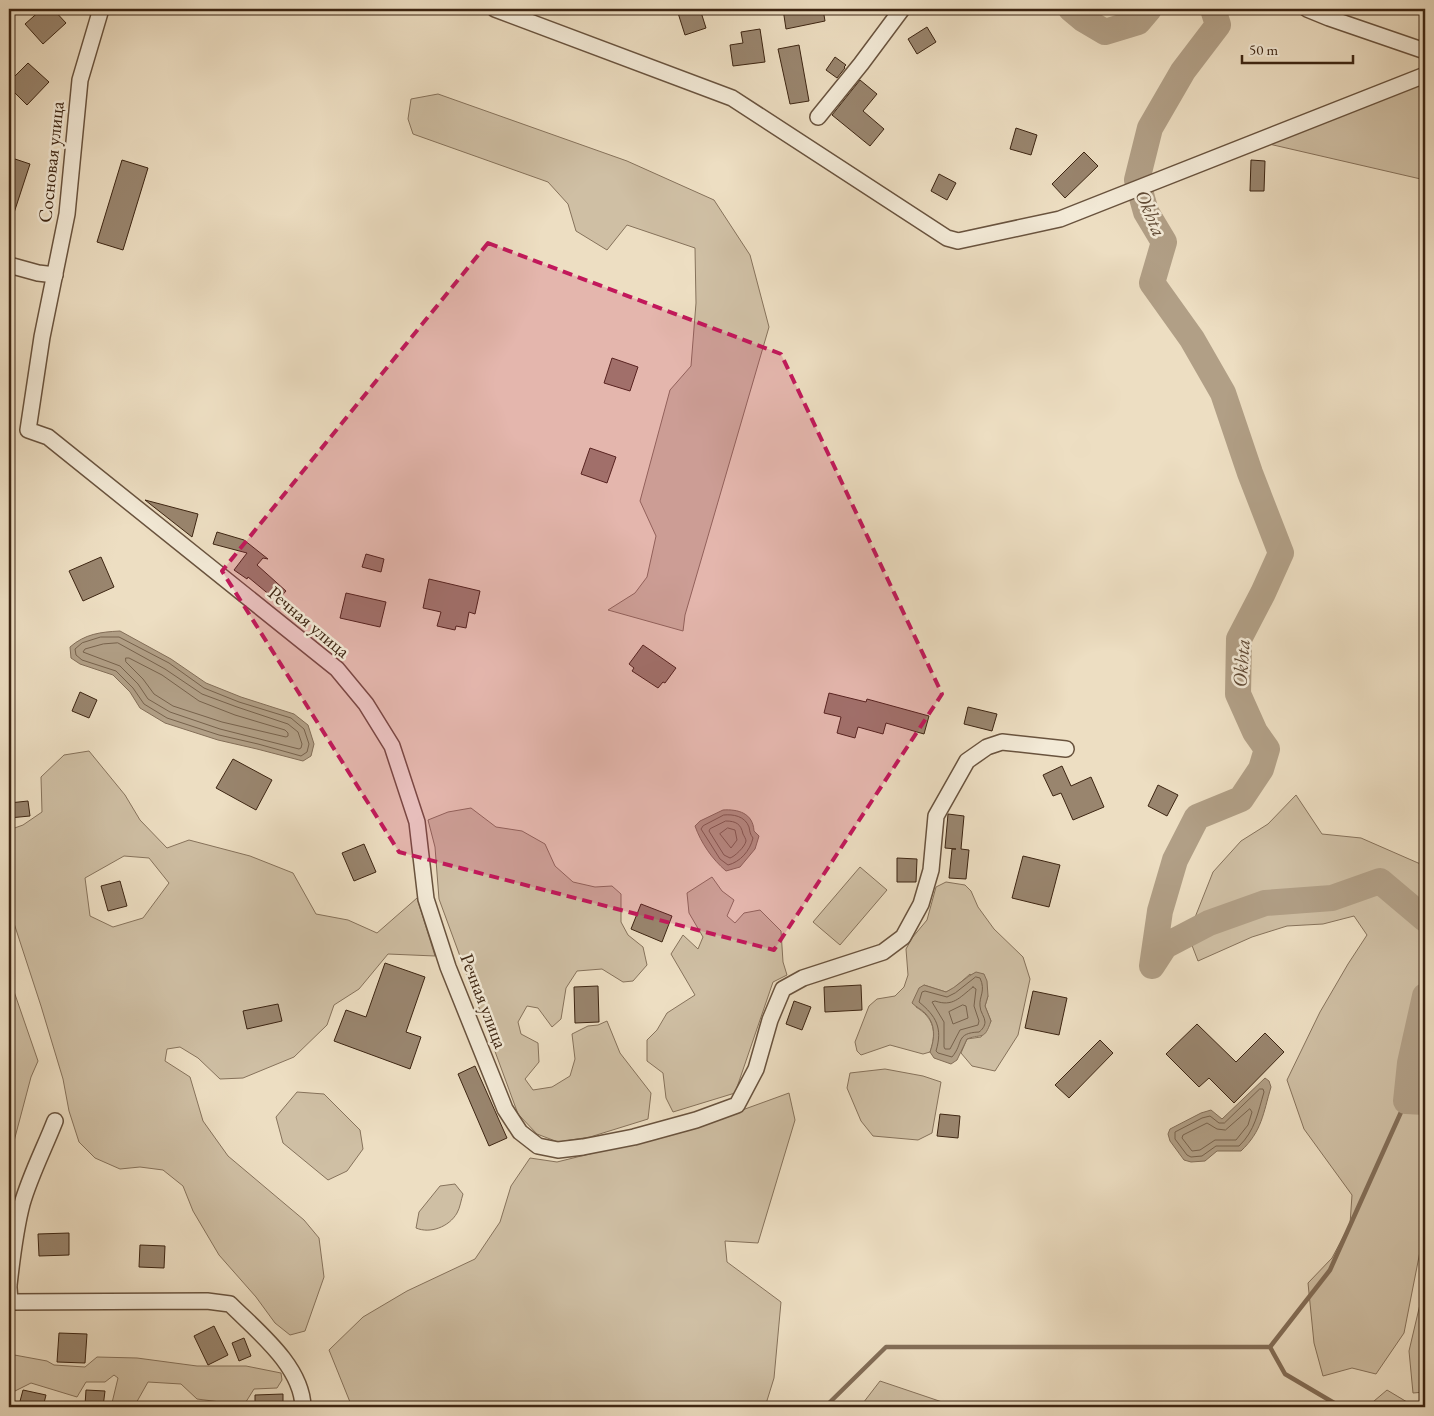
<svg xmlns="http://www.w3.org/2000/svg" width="1434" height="1416" font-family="'EB Garamond',serif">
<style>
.green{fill:#cfbfa4;stroke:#86725b;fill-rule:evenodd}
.water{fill:#b19f86;stroke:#836e58}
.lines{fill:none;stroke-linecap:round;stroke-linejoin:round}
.shore{stroke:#77624c;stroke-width:1}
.stream{stroke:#836e58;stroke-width:4.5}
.river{stroke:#b19f86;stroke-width:26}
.building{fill:#99856e;stroke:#3d2512}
.minor-casing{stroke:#69533e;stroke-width:18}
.minor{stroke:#f3ead7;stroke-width:15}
.marked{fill:#c2185b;fill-opacity:0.2;stroke:#c2185b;stroke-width:4;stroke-dasharray:10 6;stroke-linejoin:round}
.labels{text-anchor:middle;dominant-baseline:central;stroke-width:5;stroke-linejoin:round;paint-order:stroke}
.street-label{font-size:19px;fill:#3d2512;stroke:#f3ead7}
.water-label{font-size:20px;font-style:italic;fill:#604a35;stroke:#f3ead7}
</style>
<rect width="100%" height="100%" fill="#eddec2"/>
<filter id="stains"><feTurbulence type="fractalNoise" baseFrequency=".004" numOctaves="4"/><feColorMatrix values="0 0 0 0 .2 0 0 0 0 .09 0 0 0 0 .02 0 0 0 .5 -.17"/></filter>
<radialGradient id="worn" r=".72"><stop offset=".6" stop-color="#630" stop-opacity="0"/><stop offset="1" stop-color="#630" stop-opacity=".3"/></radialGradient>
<g class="green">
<polygon points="1425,80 1425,180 1269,144"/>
<polygon points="438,94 627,161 714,200 750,255 769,327 685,615 683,631 608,610 635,593 647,577 656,536 640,501 670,390 691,366 696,303 695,248 627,225 607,250 576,231 568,204 548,182 413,134 408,119 411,99"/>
<path d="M89,751L125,795L140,820L167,848L189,840L250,856L293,873L316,914L348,920L377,933L417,898L435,956L388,954L359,989L334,1005L327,1025L294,1057L243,1078L220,1079L198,1058L180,1047L167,1049L165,1061L190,1077L203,1121L228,1156L304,1220L319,1238L324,1277L305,1331L290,1335L275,1323L256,1297L219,1255L193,1211L183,1186L163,1170L140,1167L120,1169L95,1158L79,1142L69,1111L63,1079L41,1006L9,908V830L23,825L42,812L41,777L64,755ZM124,856L149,858L169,883L143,918L113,927L90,916L85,878Z"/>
<polygon points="1296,795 1322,834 1361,838 1425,866 1425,1226 1404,1333 1376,1374 1352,1368 1323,1376 1314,1343 1308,1283 1332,1258 1350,1224 1352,1195 1304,1129 1287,1080 1320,1012 1348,964 1367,935 1354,916 1323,924 1287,926 1252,937 1198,961 1188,935 1213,872 1241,841 1268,824"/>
<polygon points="471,808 496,827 522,831 545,844 555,866 573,882 595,887 612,886 621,894 621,922 628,935 643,947 647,965 633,981 623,982 602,969 577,971 566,988 561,1019 552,1027 538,1008 527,1006 518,1022 521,1034 538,1043 539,1062 525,1079 533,1090 552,1087 570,1076 575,1059 572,1034 588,1026 598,1025 607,1021 620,1053 651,1093 648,1119 590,1137 558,1142 537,1134 518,1114 439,899 435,847 428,820 448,812"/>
<polygon points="860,867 887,890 840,945 813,922"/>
<polygon points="712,877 722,891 734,900 727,916 735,923 744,913 760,910 781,931 783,962 787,975 773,982 735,1093 673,1112 666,1098 663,1073 647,1061 647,1040 657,1030 667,1013 695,995 671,954 683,935 698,949 703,937 689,913 687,893"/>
<path d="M946,882L965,885L971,891L978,907L994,929L1023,957L1030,979L1018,1035L995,1071L972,1066L961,1053L967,1039L981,1037L991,1021L985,1006L988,996L970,974L953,989L946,992L924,985L916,1007C934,1018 937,1032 930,1052L923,1054L890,1045L861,1055L857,1051L855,1042L869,1006L877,999L895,996L904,987L908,975L906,949L912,938L927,920L936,887Z"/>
<polygon points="9,977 38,1061 31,1077 9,1160"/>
<polygon points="885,1069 923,1076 941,1082 932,1133 918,1140 873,1136 861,1121 847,1088 850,1073"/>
<polygon points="297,1092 324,1094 360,1130 363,1149 347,1171 328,1180 283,1143 276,1117"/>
<polygon points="789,1093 795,1120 758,1243 725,1241 727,1262 781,1302 774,1378 765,1407 352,1407 329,1350 363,1317 407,1291 475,1259 500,1222 511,1186 530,1158 557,1162 690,1129"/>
<path d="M455,1184L463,1194C461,1200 460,1208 457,1213C449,1227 430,1234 416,1228L419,1212L440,1186Z"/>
<polygon points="1425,1283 1425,1392 1413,1393 1409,1351"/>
<polygon points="9,1354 47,1361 54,1365 85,1367 97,1357 137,1358 197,1366 246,1366 281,1373 282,1380 277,1388 254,1389 244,1405 197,1399 181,1384 148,1382 135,1405 111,1407 118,1378 114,1375 105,1382 86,1382 77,1397 31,1383 9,1394"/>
<polygon points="880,1381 957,1407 860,1407"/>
<polygon points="1387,1390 1412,1405 1412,1407 1367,1407"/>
</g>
<g class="water">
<path d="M120,631L171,659L206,683L241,697L294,714L308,725L314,744L311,756L303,761L257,749L218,740L165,723L140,708L130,692L113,675L80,664L71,658L70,647C85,634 100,632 120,631Z"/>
<path d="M723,810C738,809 753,813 754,831L759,836L755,849L740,867L726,871C712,859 701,843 695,826L700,821Z"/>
<path d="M976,972L984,974L987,981L988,996L985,1006L991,1021C984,1041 983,1033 967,1039L957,1060L951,1064L934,1058L930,1052C935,1038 936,1024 925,1013C921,1009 916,1007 912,1003L919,988L924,985L946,992C957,987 965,977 976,972Z"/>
<path d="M1265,1078L1269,1081L1271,1087C1263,1114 1262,1131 1241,1151H1217L1205,1161L1191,1162L1184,1160L1170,1141L1168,1134L1170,1129L1201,1113L1211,1110L1222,1119Z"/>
</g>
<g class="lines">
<g class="shore">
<polygon points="101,637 119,637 169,663 204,688 239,702 291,718 304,729 309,744 307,752 301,756 258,744 219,735 167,718 144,704 133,688 116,671 82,660 76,655 75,649 82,643"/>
<polygon points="118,643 165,669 202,694 237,707 288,724 298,732 302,744 301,748 299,749 220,729 170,712 148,699 138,684 120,666 83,652 85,649 103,644"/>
<polygon points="126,658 129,658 162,675 199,701 235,715 285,730 288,733 288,736 286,737 222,722 173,706 154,694 143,679 126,662"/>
<path d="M724,815C733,814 745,816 749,827C750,832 750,834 753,838C750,851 740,862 728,865L720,859L701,829L703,826Z"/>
<path d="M726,821C736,821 741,824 743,834C744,836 746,839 746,841C745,847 734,857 730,858L724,855L709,831L710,829Z"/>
<polygon points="728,828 735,830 737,840 731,848 720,834"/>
<path d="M976,977L980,978C986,991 979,996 980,1006C980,1012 985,1017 985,1022C985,1026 982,1030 979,1032C955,1033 964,1043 952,1057L938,1053L936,1051C943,1028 936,1016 919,1002L922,992L925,991L947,997L955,993Z"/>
<path d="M973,987L976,989L974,1006L979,1021L978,1025L960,1030L950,1049H945L944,1047V1022L932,1002L935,1001C953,1007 959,998 973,987Z"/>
<polygon points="963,1005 966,1006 968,1018 953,1024 949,1012"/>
<path d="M1260,1089H1263L1264,1092C1258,1112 1255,1131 1239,1146H1216L1202,1156L1191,1157L1187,1155L1175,1139V1132L1202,1118L1210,1116L1219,1123H1224Z"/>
<polygon points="1250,1109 1252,1112 1248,1125 1236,1140 1215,1140 1200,1150 1192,1151 1182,1138 1183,1135 1207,1123 1217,1129 1225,1130"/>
</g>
<g class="stream">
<polyline points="1270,1347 1285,1374 1341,1407"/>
<polyline points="825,1407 886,1347 1270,1347 1330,1270 1406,1101"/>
</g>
<g class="river">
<polyline points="1071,9 1083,19 1105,32 1138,22 1149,9"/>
<polyline points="1213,9 1218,25 1183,71 1150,128 1137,180 1146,212 1164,242 1152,283 1192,339 1223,393 1250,473 1281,553 1263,593 1239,639 1238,694 1255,732 1267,749 1261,769 1241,799 1197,817 1175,860 1160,911 1152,966 1165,946 1209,923 1265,903 1332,898 1380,881 1425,919"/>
<polyline points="1425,996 1410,1063 1406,1101 1425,1102"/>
</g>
</g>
<g class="building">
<polygon points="42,9 53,9 66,23 43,44 25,24"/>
<polygon points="691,9 700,9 706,28 685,35 678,13"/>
<polygon points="783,9 823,9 825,21 786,29"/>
<polygon points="927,27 936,42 917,54 908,39"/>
<polygon points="760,29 765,62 733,66 730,45 743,43 741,32"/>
<polygon points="799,45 809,101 790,104 778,49"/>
<polygon points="835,57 846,65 844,67 845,68 837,78 826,70"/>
<polygon points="28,63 49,82 27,105 9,87 9,82"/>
<polygon points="860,80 877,94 863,111 884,129 870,146 832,115"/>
<polygon points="1016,128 1037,135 1031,155 1010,149"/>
<polygon points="1084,152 1098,166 1065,198 1052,184"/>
<polygon points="9,157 30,164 11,222 9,221"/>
<polygon points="122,160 148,168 123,250 97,242"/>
<polygon points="1251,160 1265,161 1264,191 1250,191"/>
<polygon points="939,174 956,183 947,200 931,191"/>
<polygon points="612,358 638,367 630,391 604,383"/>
<polygon points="590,448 616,457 607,483 581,474"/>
<polygon points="145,500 198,514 192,537"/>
<polygon points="217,532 244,540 268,559 263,558 257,565 286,591 277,601 248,577 247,579 234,570 247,553 213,544"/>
<polygon points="366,554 384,559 381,572 362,567"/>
<polygon points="101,557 114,587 83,601 69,571"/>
<polygon points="429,579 480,591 475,614 469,612 466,628 456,626 455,630 437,626 441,612 423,608"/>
<polygon points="346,593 386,602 380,627 340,618"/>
<polygon points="643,645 676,668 665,683 663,682 658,688 632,671 634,668 629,664"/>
<polygon points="80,692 97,700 89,718 72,711"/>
<polygon points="829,693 866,702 867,699 929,716 924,734 886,723 883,734 858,727 855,738 837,733 841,717 824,713"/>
<polygon points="968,707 997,714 992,731 964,724"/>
<polygon points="233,759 272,780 256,810 216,788"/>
<polygon points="1062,766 1071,786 1091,777 1104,807 1073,820 1061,793 1053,796 1043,775"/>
<polygon points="1158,785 1178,795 1167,816 1148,806"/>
<polygon points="28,801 30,816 9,818 9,803"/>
<polygon points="948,814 964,816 961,849 969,850 966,879 949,878 952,849 956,849 945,848"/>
<polygon points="364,844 376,872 354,881 342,853"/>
<polygon points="1023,856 1060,865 1049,907 1012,898"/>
<polygon points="897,858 917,859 916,882 897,882"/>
<polygon points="120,881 127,906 108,911 101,886"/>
<polygon points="641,904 672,916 662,942 631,929"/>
<polygon points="385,963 425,977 406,1032 421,1037 410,1069 334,1041 346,1010 366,1017"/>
<polygon points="861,985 862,1010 825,1012 824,987"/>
<polygon points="598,986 599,1022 575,1023 574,987"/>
<polygon points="1033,991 1067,998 1059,1035 1025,1028"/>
<polygon points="794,1001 811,1007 802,1030 786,1024"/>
<polygon points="278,1004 282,1021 247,1029 243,1011"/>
<polygon points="1197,1024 1236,1062 1265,1033 1284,1052 1234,1103 1209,1078 1199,1087 1166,1054"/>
<polygon points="1100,1040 1113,1053 1069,1098 1055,1085"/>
<polygon points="475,1066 507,1138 489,1146 458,1074"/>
<polygon points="940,1114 960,1116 958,1138 937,1136"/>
<polygon points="69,1233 69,1255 39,1256 38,1234"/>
<polygon points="140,1245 165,1246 164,1268 139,1267"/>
<polygon points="214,1326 228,1355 208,1365 194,1336"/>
<polygon points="59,1333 87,1334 85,1363 57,1362"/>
<polygon points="244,1338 251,1356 239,1361 232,1343"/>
<polygon points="23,1390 46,1395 43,1407 28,1407 19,1405"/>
<polygon points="86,1390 105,1391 103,1407 85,1405"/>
<polygon points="283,1394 283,1407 255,1407 255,1395"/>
</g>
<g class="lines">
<defs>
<g id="minor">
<polyline points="101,9 80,80 67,214 42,337 28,430 48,437 337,669 366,704 392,746 417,822 426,899 448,967 505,1109 520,1132 538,1146 558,1150 583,1147 634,1137 696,1120 737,1105 756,1069 770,1020 783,989 803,978 883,952 903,937 921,904 931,870 936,816 967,761 987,747 1002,742 1066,749"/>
<polyline points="495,9 732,98 947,238 958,241 1060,219 1425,75"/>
<polyline points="1307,9 1329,18 1425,51"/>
<polyline points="818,117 861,64 902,9"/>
<polyline points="9,265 38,273 55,275"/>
<path d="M9,1285C12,1258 15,1231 22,1204C30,1176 44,1149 55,1121"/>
<path d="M9,1288L10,1302L207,1301L230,1304C257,1331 302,1366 303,1407"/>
</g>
</defs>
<use href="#minor" class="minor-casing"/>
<use href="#minor" class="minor"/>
</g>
<path class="marked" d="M488,243L781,354L942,694L774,950L399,852L222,571Z"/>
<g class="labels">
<g class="street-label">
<text transform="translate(51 162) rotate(-84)">Сосновая улица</text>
<text transform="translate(309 622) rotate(40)">Речная улица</text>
<text transform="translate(484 1001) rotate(69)">Речная улица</text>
</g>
<g class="water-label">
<text transform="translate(1151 213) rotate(67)">Okhta</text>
<text transform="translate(1241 663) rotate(-86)">Okhta</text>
</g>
</g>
<rect width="1434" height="1416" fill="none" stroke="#eddec2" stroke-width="30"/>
<rect x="10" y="10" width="1414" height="1396" fill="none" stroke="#3d2512" stroke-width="2.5"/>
<rect x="15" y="15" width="1404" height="1386" fill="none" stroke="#3d2512"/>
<path d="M1242 55v8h111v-8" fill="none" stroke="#3d2512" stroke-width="2.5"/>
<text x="1249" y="55" font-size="15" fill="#3d2512" stroke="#f3ead7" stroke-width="4" paint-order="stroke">50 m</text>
<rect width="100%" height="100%" filter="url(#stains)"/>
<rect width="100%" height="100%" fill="url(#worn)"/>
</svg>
